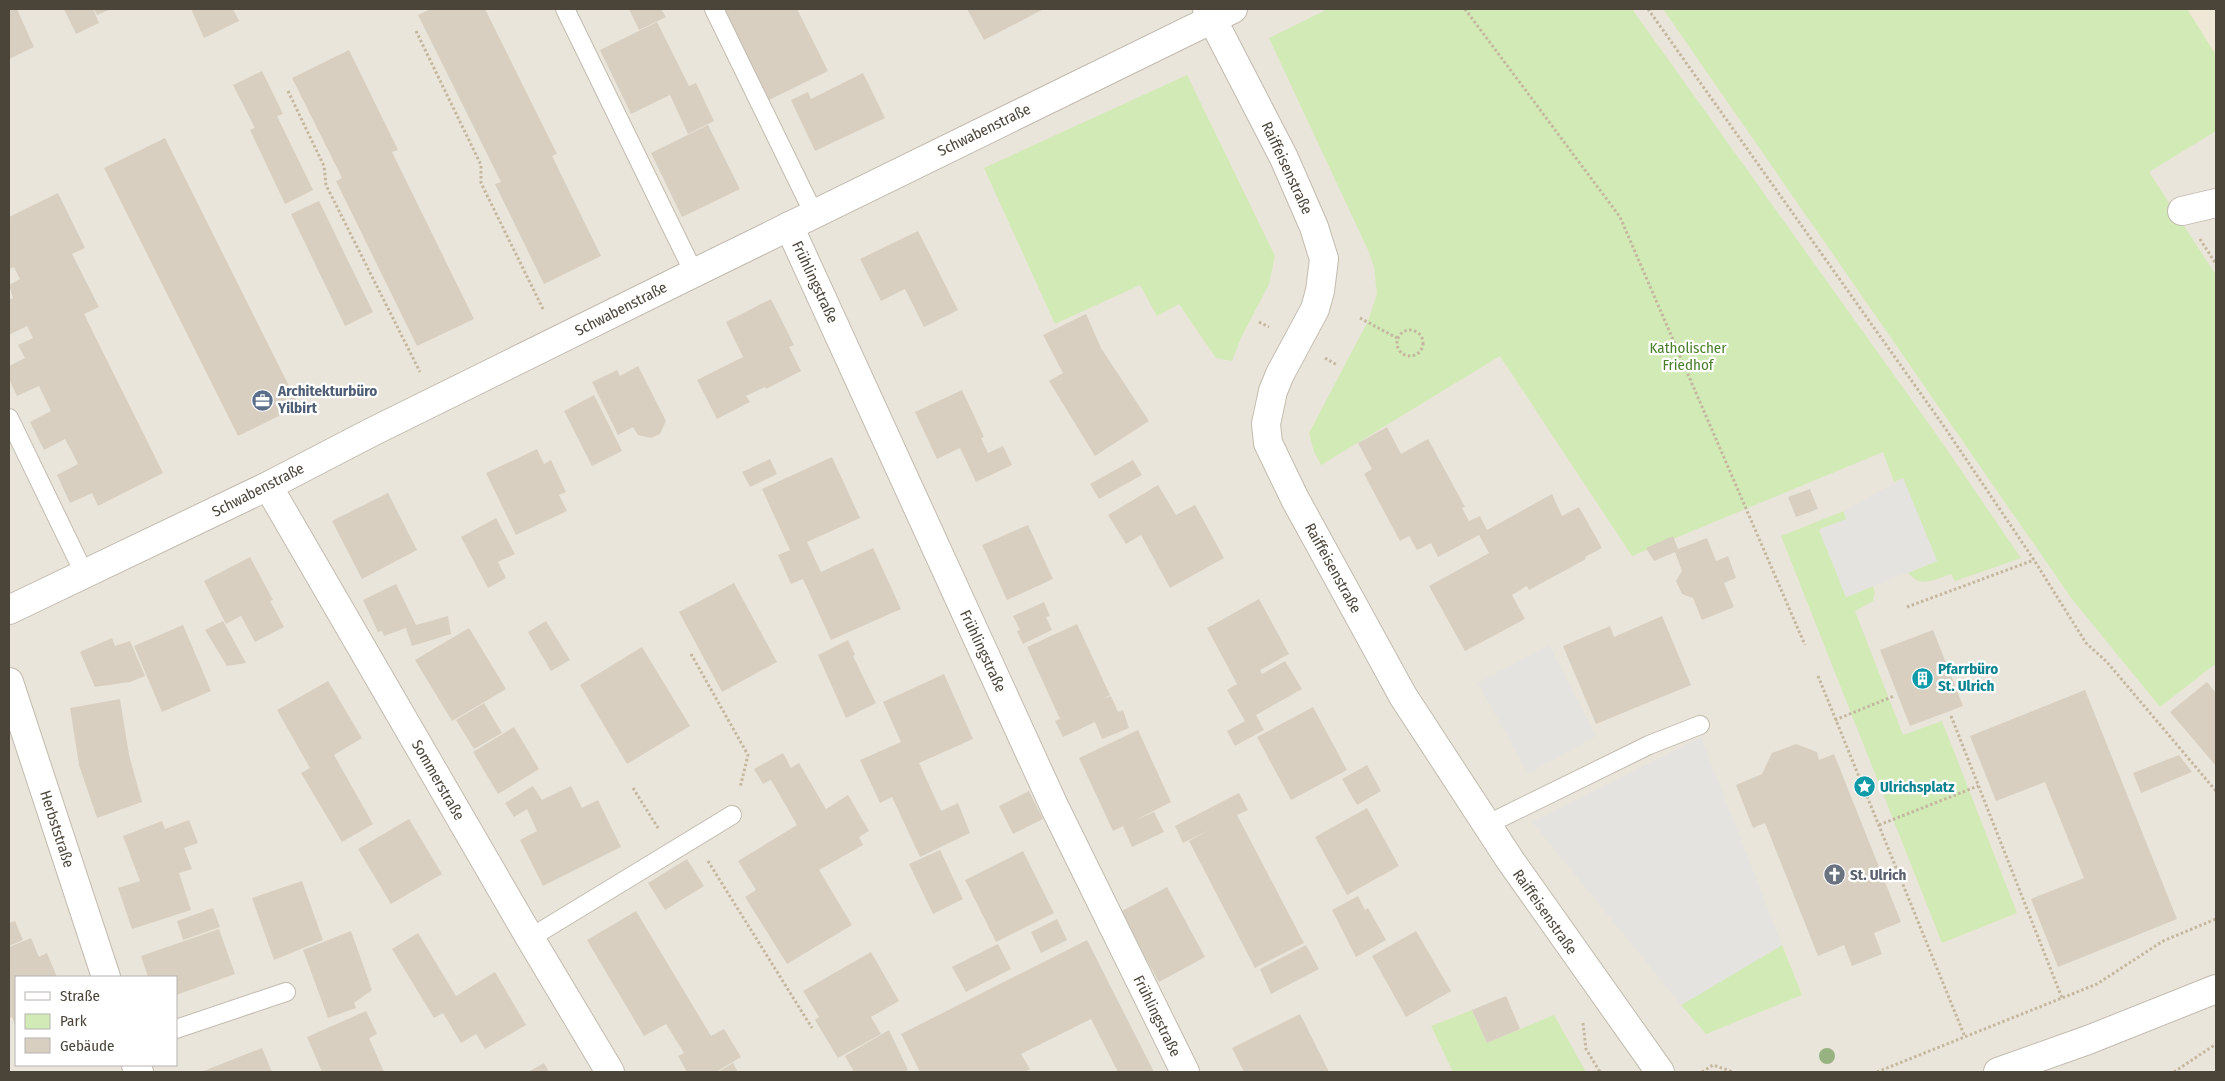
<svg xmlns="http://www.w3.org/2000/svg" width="2225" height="1081" font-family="'Fira Sans Condensed',sans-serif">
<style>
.residential{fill:#eae5da;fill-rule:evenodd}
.education{fill:#efe8d6}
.green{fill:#d2eab5}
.parking{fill:#e5e3e0}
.building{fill:#d8cfc1}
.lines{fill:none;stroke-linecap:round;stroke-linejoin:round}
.service-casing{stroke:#c2bbae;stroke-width:20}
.minor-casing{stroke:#c2bbae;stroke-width:30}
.tertiary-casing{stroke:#c2bbae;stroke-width:30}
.path{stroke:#c4b79f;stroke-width:3;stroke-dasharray:2.5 2.5;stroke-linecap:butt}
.service{stroke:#fff;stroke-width:18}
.minor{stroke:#fff;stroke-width:28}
.tertiary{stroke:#fff;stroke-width:28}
.tree{fill:#97b381}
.labels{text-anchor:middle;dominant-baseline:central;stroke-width:4.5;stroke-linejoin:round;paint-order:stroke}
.street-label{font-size:15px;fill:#4b4439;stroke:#fff}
.park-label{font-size:15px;fill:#4a7f2a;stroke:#fff}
.service-label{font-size:15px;font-weight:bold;fill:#4e5e75;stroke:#fff;text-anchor:start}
.culture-label{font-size:15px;font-weight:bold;fill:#0d838f;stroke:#fff;text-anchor:start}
.worship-label{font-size:15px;font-weight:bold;fill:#5b616d;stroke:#fff;text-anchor:start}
</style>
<rect width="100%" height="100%" fill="#f6f3ec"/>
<path class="residential" d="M9,9H2216V1072H9ZM16,977H176V1065H16Z"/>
<polygon class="education" points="2187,9 2216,9 2216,55"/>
<g class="green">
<path d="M1328,9H1632L1934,431L2021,558L1955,581L1951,574C1935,579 1921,589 1908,573L1937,561L1903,478L1894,482L1883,452L1632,556L1500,356L1321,465L1314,452L1309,433L1368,321L1377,294L1374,267L1368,250L1269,38Z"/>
<polygon points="1663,9 2187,9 2216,55 2216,131 2149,172 2216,275 2216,668 2214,665 2160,707 2072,599"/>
<polygon points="1187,75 1275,256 1269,284 1241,338 1232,361 1216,358 1179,304 1157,316 1140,285 1055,324 984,168"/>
<polygon points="1844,511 1847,519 1820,529 1846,597 1873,586 1875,592 1873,601 1855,611 1903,735 1942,721 2017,913 1942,943 1781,536"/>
<polygon points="1782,945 1802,995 1706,1034 1681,1005"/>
<polygon points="1472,1010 1487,1043 1554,1015 1586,1072 1453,1072 1431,1026"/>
</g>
<g class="parking">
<polygon points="1903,478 1937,561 1846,597 1819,530 1846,519 1844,511"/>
<polygon points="1549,645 1596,736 1528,774 1478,683"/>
<polygon points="1701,737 1782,945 1681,1005 1532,822"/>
</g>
<g class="building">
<polygon points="9,9 17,9 34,47 9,59"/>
<polygon points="64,9 93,9 99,23 76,34"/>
<polygon points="94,9 111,9 97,15"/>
<polygon points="191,9 233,9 239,21 204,38"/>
<polygon points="431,9 485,9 557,154 552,156 601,256 544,284 495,184 501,182 418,15"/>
<polygon points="629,9 661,9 666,17 639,30"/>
<polygon points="721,9 797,9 828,71 767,101"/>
<polygon points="967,9 1042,9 1042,10 984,40"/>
<polygon points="657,22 689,86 696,83 714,121 688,134 670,95 631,114 600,50"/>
<polygon points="349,50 398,150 392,152 474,319 417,346 336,181 342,178 292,78"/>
<polygon points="262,71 283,114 277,116 313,190 285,204 250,130 255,128 233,85"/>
<polygon points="863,73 885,118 815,151 791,100 808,92 811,99"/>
<polygon points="708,125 740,189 682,217 651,153"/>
<polygon points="165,138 299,406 238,436 104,168"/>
<polygon points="58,193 85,248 72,254 99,307 84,314 163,473 98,506 92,493 70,503 57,475 78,464 72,452 65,439 44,450 30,422 51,411 39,386 17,396 9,379 9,366 25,358 18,345 33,338 27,326 9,335 9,300 13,298 9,285 20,279 14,267 9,269 9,217"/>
<polygon points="319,201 373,312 345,326 291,214"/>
<polygon points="918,231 958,310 924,327 905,289 881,301 860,259"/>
<polygon points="771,299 794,345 789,347 801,371 766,389 765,387 746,396 750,402 717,419 697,380 743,357 726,322"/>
<polygon points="1086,314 1101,348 1149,421 1095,456 1049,381 1063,373 1043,335"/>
<polygon points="638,366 666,421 660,434 651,438 638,435 633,427 618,435 592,382 617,370 620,376"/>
<polygon points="962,390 984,437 981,438 988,453 1003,446 1012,465 976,482 960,448 937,459 915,412"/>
<polygon points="594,395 622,451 592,466 564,411"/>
<polygon points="1387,427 1401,454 1428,439 1465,507 1462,508 1469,521 1480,516 1487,530 1552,494 1562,516 1579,507 1602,548 1585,557 1586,559 1529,590 1527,586 1512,595 1525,619 1465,651 1429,586 1489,553 1479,535 1438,557 1431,543 1417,550 1409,536 1400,541 1364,474 1372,469 1358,443"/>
<polygon points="537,449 544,464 551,460 566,492 559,495 567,511 516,535 486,473"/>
<polygon points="832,457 860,518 807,542 821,572 873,548 901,609 831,640 803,579 791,584 778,555 790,550 762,489"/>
<polygon points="770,459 777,474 750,487 742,472"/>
<polygon points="1133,460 1142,475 1099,499 1090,484"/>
<polygon points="1158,485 1176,515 1195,505 1224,558 1170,588 1141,535 1126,544 1108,515"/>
<polygon points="1810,489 1818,509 1796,517 1788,497"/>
<polygon points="388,493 417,550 362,579 332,521"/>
<polygon points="496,518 515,554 498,562 506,578 488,588 461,537"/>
<polygon points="1028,525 1053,579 1007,600 982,545"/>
<polygon points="1673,536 1678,549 1707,538 1716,561 1728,556 1736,578 1724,583 1734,607 1702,620 1693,598 1682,594 1676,581 1682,571 1675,552 1654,561 1646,548"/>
<polygon points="250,557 273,600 270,601 284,627 255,642 241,616 226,624 204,581"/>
<polygon points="734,583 777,662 722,692 679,612"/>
<polygon points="396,584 416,625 448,616 451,634 412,646 406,628 384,636 382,631 378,632 363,600"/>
<polygon points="1259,599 1289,654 1260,670 1262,674 1285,661 1302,689 1256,715 1264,730 1235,746 1227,731 1245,721 1227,690 1237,684 1207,628"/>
<polygon points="1044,602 1050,616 1046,617 1052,630 1023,644 1017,631 1020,630 1013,616"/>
<polygon points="1662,616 1691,685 1596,724 1563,646 1610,626 1614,637"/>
<polygon points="223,621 246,663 227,666 205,630"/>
<polygon points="546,621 570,660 551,671 528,632"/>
<polygon points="1077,624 1110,695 1103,699 1111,696 1118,712 1123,710 1129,728 1102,739 1095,722 1063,737 1055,721 1060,719 1027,647"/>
<polygon points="183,625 211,691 162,712 134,646"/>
<polygon points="469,628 506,689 452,721 415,660"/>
<polygon points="1933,630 1963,706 1910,726 1880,650"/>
<polygon points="112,638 115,646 130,641 145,676 130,682 95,687 80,652"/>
<polygon points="848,640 855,655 844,660 853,656 876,703 846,718 818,655"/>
<polygon points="642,647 690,726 627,764 580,685"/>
<polygon points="944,674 973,739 919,763 941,811 958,803 970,833 920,857 892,797 880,803 860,760 901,742 883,702"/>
<polygon points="328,681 362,738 334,755 373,824 342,842 301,773 310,768 277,710"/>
<polygon points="2207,682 2216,693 2216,766 2170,712"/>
<polygon points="2085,690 2177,919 2058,967 2031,899 2084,878 2045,782 1996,801 1970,736"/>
<polygon points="120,699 129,755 142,802 97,818 79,765 70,708"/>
<polygon points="484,703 502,733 474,749 456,720"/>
<polygon points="1313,707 1347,770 1291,800 1257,737"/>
<polygon points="514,727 539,769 498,794 473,752"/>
<polygon points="1138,730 1171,802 1134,821 1154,812 1164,832 1132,847 1123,826 1113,831 1079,758"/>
<polygon points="1796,744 1817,752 1819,760 1834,754 1901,922 1874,933 1882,954 1852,966 1844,945 1818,956 1765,823 1753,828 1736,785 1762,774 1772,753"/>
<polygon points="783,753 791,768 799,763 826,809 848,795 869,831 859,837 863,845 819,870 852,925 787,964 745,897 756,890 738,861 797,825 771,780 763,784 754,769"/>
<polygon points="2179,755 2192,772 2141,793 2133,773"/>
<polygon points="1367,765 1381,791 1357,805 1342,779"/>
<polygon points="533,786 542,800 571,786 582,808 598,800 621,847 543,886 520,840 537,831 527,809 514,817 505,803"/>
<polygon points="1029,791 1043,819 1013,834 999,806"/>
<polygon points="1239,793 1248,810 1237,815 1304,943 1255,968 1189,841 1209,830 1183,843 1175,826"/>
<polygon points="1367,808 1399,866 1347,895 1315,837"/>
<polygon points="409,819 442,874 391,904 358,849"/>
<polygon points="189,820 198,843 184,848 192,869 179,873 191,910 132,929 118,888 140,881 123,836 162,821 165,829"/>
<polygon points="940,850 963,899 933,914 909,864"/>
<polygon points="1023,851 1054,913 996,942 965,880"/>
<polygon points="687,859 704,886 665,910 648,883"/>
<polygon points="302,881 323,940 274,960 252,898"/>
<polygon points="1167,887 1205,957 1159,982 1120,912"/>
<polygon points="1358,896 1365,910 1368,908 1386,940 1356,957 1332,910"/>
<polygon points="213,908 220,927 183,940 177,921"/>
<polygon points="636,911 711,1036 724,1029 741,1057 716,1072 687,1072 678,1056 684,1053 666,1024 644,1036 587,940"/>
<polygon points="1057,919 1067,940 1041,953 1031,932"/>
<polygon points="15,921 23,940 9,946 9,923"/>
<polygon points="219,929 235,974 176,995 176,977 148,977 141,956"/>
<polygon points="351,931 372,990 354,1003 356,1008 328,1018 303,950"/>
<polygon points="1416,931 1451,991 1406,1017 1372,956"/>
<polygon points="418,933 456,996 495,972 526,1025 485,1049 476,1034 461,1043 443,1013 434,1018 392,949"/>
<polygon points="31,938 39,957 47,953 57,977 16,977 16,1027 12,1017 9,1018 9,947"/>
<polygon points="1087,940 1154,1072 1118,1072 1091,1019 1021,1054 1030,1069 1024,1072 920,1072 901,1034"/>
<polygon points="998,944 1011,969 966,992 952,967"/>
<polygon points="1306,945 1319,969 1271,994 1260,969"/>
<polygon points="871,952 899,1001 871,1017 881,1034 838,1058 815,1020 819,1017 803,991"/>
<polygon points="1506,996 1520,1029 1487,1043 1472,1010"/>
<polygon points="366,1011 377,1034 369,1038 384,1072 322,1072 307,1037"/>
<polygon points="1300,1014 1329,1072 1244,1072 1232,1048"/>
<polygon points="889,1030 908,1070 904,1072 854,1072 845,1056"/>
<polygon points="262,1048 272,1072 201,1072"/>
<polygon points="544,1063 549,1072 528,1072"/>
<polygon points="733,1063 738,1072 718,1072"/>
</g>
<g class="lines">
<defs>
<g id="service">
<polyline points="565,9 694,273"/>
<polyline points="714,9 814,214"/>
<polyline points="9,418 85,575"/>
<polyline points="1486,825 1649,745 1700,725"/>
<polyline points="530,938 732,815"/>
<polyline points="176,1029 286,992"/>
</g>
<g id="minor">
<polyline points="1207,9 1284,158 1314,227 1324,259 1320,291 1315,309 1280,374 1273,391 1266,424 1268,443 1295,499 1403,696 1510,860 1660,1072"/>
<polyline points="2182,211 2216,203"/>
<polyline points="789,226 1055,808 1185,1072"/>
<polyline points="268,486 530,938 610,1072"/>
<polyline points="9,610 268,486 372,432 694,273 1233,9"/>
<polyline points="9,682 106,977"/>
<polyline points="136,1065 139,1072"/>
</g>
<polyline id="tertiary" points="1998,1072 2088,1040 2216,989"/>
</defs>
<use href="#service" class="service-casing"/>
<use href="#minor" class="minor-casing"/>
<use href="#tertiary" class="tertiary-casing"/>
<g class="path">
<polyline points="1465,9 1620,217 1805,645"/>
<polyline points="1648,9 1943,425 2034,560 2086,643 2107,662 2216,791"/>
<polyline points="416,31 481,165 481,183 544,311"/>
<polyline points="288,91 324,166 326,185 420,372"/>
<polyline points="2200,239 2216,264"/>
<polyline points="1360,318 1397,338"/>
<polyline points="1259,322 1269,327"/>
<circle cx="1410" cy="343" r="13"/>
<polyline points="1325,358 1337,365"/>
<polyline points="1907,607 2034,560"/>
<polyline points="691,654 748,755 740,788"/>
<polyline points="1818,676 1965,1037"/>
<polyline points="1951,716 2062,998"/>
<polyline points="1835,720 1894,696"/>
<polyline points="633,788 658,828"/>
<polyline points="1879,825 1978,786"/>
<polyline points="708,861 812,1028"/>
<polyline points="1583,1023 1586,1049 1600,1072"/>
<polyline points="1702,1072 1713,1065 1733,1072"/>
<polyline points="1877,1072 2097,984 2163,941 2216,919"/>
<polyline points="2174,1072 2216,1044"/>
</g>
<use href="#service" class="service"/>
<use href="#minor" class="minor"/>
<use href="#tertiary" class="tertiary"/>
</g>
<circle class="tree" cx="1827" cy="1056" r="8"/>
<defs>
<symbol id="office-disc" viewBox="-11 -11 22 22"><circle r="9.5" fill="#5c6f8a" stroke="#fff"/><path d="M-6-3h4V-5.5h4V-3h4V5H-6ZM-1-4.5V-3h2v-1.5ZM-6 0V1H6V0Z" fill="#fff"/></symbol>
<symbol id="building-disc" viewBox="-11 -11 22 22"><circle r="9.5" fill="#0f9aa8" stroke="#fff"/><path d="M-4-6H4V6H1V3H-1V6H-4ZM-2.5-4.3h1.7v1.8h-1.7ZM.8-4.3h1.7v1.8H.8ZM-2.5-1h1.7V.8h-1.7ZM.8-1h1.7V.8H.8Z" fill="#fff"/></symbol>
<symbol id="sight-disc" viewBox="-11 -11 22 22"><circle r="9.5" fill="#0f9aa8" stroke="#fff"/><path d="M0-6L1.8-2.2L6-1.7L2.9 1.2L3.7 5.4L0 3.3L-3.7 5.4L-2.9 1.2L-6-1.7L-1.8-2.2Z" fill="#fff"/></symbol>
<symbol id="church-disc" viewBox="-11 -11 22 22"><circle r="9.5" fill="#6b7280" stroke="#fff"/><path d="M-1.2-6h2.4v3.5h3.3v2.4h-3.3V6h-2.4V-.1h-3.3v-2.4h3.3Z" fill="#fff"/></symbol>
</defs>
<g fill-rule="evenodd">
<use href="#office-disc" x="250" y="388" width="25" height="25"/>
<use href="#building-disc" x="1910" y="666" width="25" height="25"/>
<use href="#sight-disc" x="1852" y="774" width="25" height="25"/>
<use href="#church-disc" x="1822" y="862" width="25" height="25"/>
</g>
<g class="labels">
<g class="street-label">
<text transform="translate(984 130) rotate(-26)">Schwabenstraße</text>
<text transform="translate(1287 168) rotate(65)">Raiffeisenstraße</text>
<text transform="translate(815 282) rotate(65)">Frühlingstraße</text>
<text transform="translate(621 309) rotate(-27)">Schwabenstraße</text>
<text transform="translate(258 490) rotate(-27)">Schwabenstraße</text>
<text transform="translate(1333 568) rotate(61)">Raiffeisenstraße</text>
<text transform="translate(983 651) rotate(65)">Frühlingstraße</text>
<text transform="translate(438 780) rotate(60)">Sommerstraße</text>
<text transform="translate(57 829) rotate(72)">Herbststraße</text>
<text transform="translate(1545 912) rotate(55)">Raiffeisenstraße</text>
<text transform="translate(1157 1016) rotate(64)">Frühlingstraße</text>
</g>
<g class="park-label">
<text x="1688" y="348">Katholischer<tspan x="1688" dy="17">Friedhof</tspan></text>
</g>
<g class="service-label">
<text x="278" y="391">Architekturbüro<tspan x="278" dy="17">Yilbirt</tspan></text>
</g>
<g class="culture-label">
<text x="1938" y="669">Pfarrbüro<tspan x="1938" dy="17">St. Ulrich</tspan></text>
<text x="1880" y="787">Ulrichsplatz</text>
</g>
<g class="worship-label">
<text x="1850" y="875">St. Ulrich</text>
</g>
</g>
<rect width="2225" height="1081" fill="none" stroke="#4b4439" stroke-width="20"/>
<rect x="15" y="976" width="162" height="90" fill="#ffffff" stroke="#b7b4b0"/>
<rect x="25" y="992" width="25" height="8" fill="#ffffff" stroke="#b7b4b0"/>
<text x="60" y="1001" font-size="15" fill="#4b4439">Straße</text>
<rect x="25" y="1014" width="25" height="15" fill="#d2eab5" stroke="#b7b4b0"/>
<text x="60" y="1026" font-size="15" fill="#4b4439">Park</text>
<rect x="25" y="1038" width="25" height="15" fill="#d8cfc1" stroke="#b7b4b0"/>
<text x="60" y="1051" font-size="15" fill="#4b4439">Gebäude</text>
</svg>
